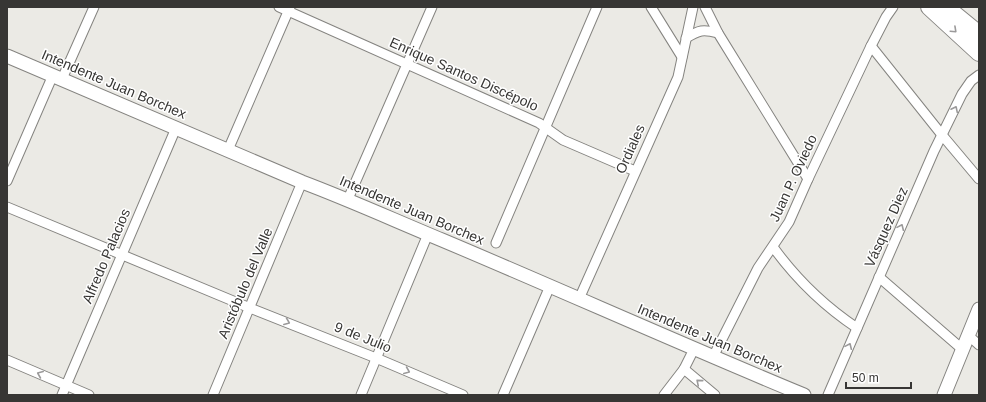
<svg xmlns="http://www.w3.org/2000/svg" width="986" height="402" font-family="Arial,sans-serif">
<style>
.lines{fill:none;stroke-linecap:round;stroke-linejoin:round}
.street-casing{stroke:#858480;stroke-width:11}
.secondary-casing{stroke:#858480;stroke-width:15}
.highway-casing{stroke:#858480;stroke-width:18}
.street{stroke:#fff;stroke-width:9}
.secondary{stroke:#fff;stroke-width:13}
.highway{stroke:#fff;stroke-width:16}
.oneway{stroke:#9b9a9a}
.labels{text-anchor:middle;dominant-baseline:central;stroke-width:3;stroke-linejoin:round;paint-order:stroke}
.street-label{font-size:14px;fill:#373634;stroke:#fff}
</style>
<rect width="100%" height="100%" fill="#ebeae5"/>
<g class="lines">
<defs>
<g id="street">
<polyline points="279,7 539,123 563,140 635,171"/>
<polyline points="651,7 682,57"/>
<polyline points="705,7 718,33 808,179"/>
<path d="M686,38C699,30 703,29 718,33"/>
<polyline points="871,46 942,135 979,179"/>
<polyline points="62,79 94,7"/>
<polyline points="228,150 290,7"/>
<polyline points="7,181 53,75"/>
<polyline points="348,199 432,7"/>
<polyline points="7,207 250,308 376,358 463,395"/>
<polyline points="496,243 597,7"/>
<path d="M773,247C797,280 824,306 857,328"/>
<polyline points="879,277 962,349"/>
<polyline points="579,299 678,77 693,7"/>
<polyline points="968,335 979,345"/>
<polyline points="713,357 758,268 789,222 808,179 871,46 886,17 893,7"/>
<polyline points="7,360 89,395"/>
<polyline points="684,369 715,395"/>
<polyline points="62,395 176,128"/>
<polyline points="213,395 302,182"/>
<polyline points="361,395 428,234"/>
<polyline points="503,395 550,286"/>
<polyline points="664,395 684,369 694,349"/>
<polyline points="828,395 934,151 962,94 971,81 979,75"/>
</g>
<g id="secondary">
<path d="M7,56L302,182C350,200 396,221 442,240C563,291 683,345 804,395"/>
<polyline points="944,395 979,309"/>
</g>
<g id="highway">
<polyline points="929,7 979,53"/>
<polyline points="946,7 979,34"/>
</g>
</defs>
<use href="#street" class="street-casing"/>
<use href="#secondary" class="secondary-casing"/>
<use href="#highway" class="highway-casing"/>
<use href="#street" class="street"/>
<use href="#secondary" class="secondary"/>
<use href="#highway" class="highway"/>
</g>
<defs><path id="oneway-chevron" d="M-2-3.5L2.5 0L-2 3.5" fill="none" stroke-width="1.6" stroke-linecap="round" stroke-linejoin="round"/></defs>
<g class="oneway">
<use href="#oneway-chevron" transform="translate(954 30) rotate(43)"/>
<use href="#oneway-chevron" transform="translate(955 109) rotate(-64)"/>
<use href="#oneway-chevron" transform="translate(901 227) rotate(-66)"/>
<use href="#oneway-chevron" transform="translate(287 322) rotate(22)"/>
<use href="#oneway-chevron" transform="translate(849 346) rotate(-66)"/>
<use href="#oneway-chevron" transform="translate(407 371) rotate(23)"/>
<use href="#oneway-chevron" transform="translate(40 374) rotate(-157)"/>
<use href="#oneway-chevron" transform="translate(699 382) rotate(-140)"/>
</g>
<g class="labels">
<g class="street-label">
<text transform="translate(464 74) rotate(24)">Enrique Santos Discépolo</text>
<text transform="translate(114 84) rotate(23)">Intendente Juan Borchex</text>
<text transform="translate(630 149) rotate(-66)">Ordiales</text>
<text transform="translate(793 178) rotate(-65)">Juan P. Oviedo</text>
<text transform="translate(412 210) rotate(23)">Intendente Juan Borchex</text>
<text transform="translate(886 227) rotate(-66)">Vásquez Diez</text>
<text transform="translate(106 256) rotate(-67)">Alfredo Palacios</text>
<text transform="translate(245 283) rotate(-67)">Aristóbulo del Valle</text>
<text transform="translate(363 337) rotate(22)">9 de Julio</text>
<text transform="translate(710 338) rotate(23)">Intendente Juan Borchex</text>
</g>
</g>
<rect width="986" height="402" fill="none" stroke="#373634" stroke-width="16"/>
<path d="M846 382v6h65v-6" fill="none" stroke="#373634" stroke-width="2"/>
<text x="852" y="382" font-size="12" fill="#373634" stroke="#ffffff" stroke-width="3" paint-order="stroke">50 m</text>
</svg>
